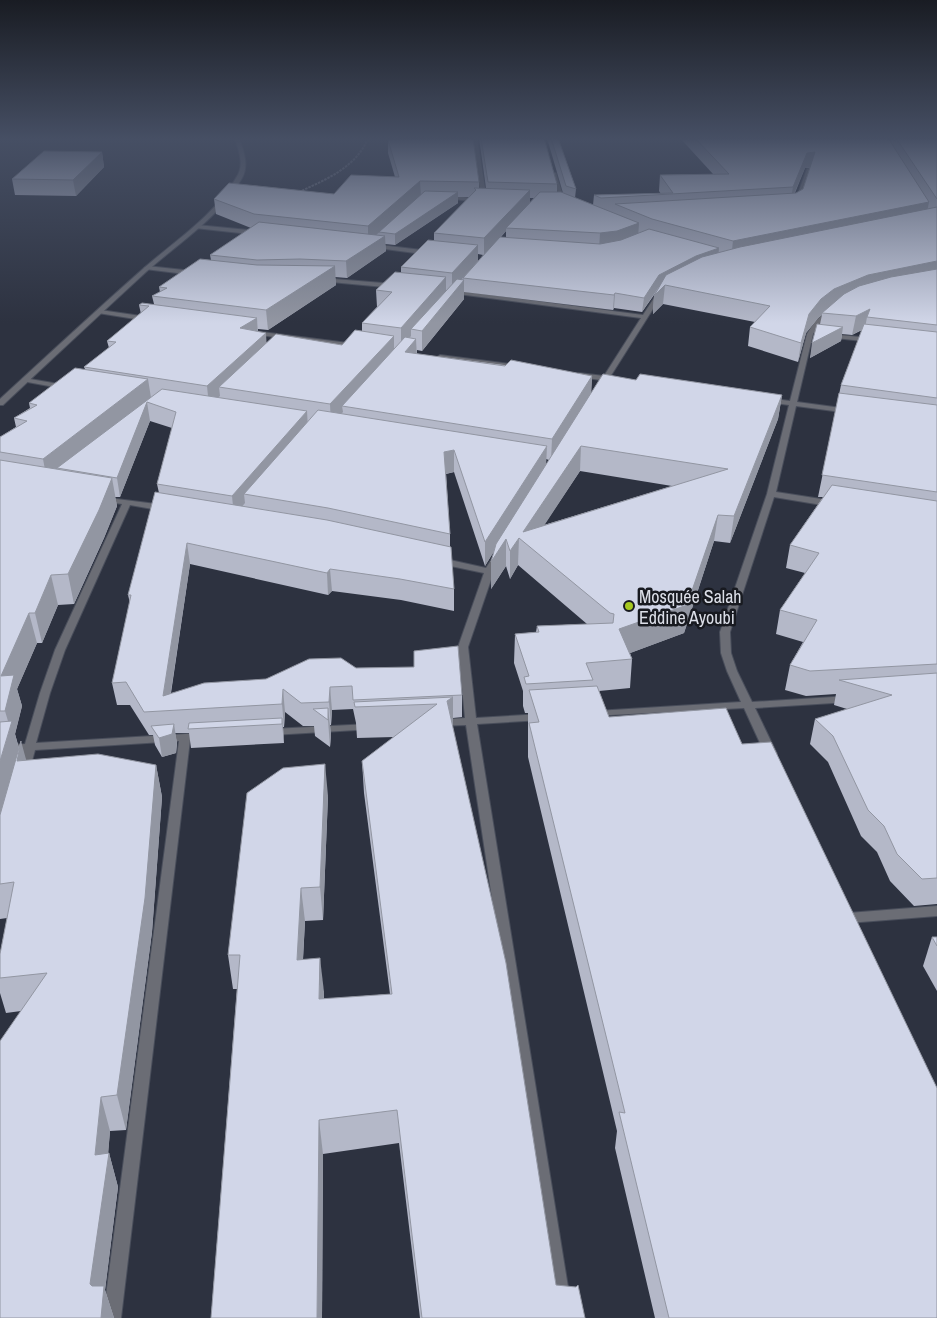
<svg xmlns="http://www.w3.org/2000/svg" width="937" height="1318" font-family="'Archivo Narrow',sans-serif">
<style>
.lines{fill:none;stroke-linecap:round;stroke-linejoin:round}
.stream{fill:#6776a9;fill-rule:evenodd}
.minor-casing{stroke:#494e5b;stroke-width:2}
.tertiary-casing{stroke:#494e5b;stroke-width:2}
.path{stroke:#6d717e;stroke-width:2;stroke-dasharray:2.5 1;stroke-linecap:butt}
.minor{fill:#6b6d75;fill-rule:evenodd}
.tertiary{fill:#6b6d75;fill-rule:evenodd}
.wall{fill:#b4b8c8;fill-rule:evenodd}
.shaded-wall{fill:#9296a2}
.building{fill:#d1d6e8;stroke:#9296a2;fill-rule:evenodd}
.poi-dot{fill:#a6c821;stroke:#181a20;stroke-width:2}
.labels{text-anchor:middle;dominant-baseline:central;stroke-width:5;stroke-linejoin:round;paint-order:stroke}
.poi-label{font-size:18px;fill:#dcdfe8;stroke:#181a20;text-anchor:start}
</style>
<rect width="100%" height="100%" fill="#2d3240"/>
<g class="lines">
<polygon class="stream" points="0,138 3,138 0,140"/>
<defs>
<g id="minor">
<polygon points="473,138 477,138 487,200 480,202 443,198 445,195 481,199"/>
<polygon points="809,168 811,169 799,203 794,204 807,169"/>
<polygon points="552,172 556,173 566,205 561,204"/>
<polygon points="197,225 258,231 261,233 258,235 195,228 194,227"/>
<polygon points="372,244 430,251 433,253 430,255 370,247 369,246"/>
<polygon points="147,266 193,271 196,273 193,275 145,269 144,268"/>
<polygon points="322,278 395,284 398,286 395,288 320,281 320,279"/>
<polygon points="452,290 643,315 658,292 663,293 610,377 615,379 608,381 604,388 601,388 597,386 601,380 579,377 576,375 579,373 604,376 641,318 450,293 450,291"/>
<polygon points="100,310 148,317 151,319 148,321 98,313 98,311"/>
<polygon points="829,310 834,311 820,323 813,334 797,402 849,409 853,411 849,413 796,406 776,492 834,501 838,504 834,507 774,497 730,632 731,653 737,671 752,702 849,696 854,699 849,702 755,708 777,754 771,758 765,754 744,708 592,716 591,714 592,712 596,711 741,702 727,671 721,653 720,632 767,494 789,405 767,402 763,400 767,398 790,401 807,334 815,321"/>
<polygon points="254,331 356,344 359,346 356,348 252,334 251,333"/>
<polygon points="829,334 871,338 874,340 871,342 827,337 827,335"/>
<polygon points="440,355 517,365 520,367 517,369 438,358 437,357"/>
<polygon points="24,378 65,385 69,387 65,389 22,381 22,379"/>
<polygon points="101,497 164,505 168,508 164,511 130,505 65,650 50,693 36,743 202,733 207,736 202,739 190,740 121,1318 103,1318 179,741 35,750 29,772 27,775 19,775 17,772 23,751 0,753 0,745 25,744 40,693 55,650 122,504 101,501"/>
<polygon points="498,553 502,556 494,571 468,647 476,718 542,714 547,717 542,720 477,724 573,1318 555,1318 466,725 439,726 434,723 439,720 465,718 458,647 484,573 441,564 437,561 441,558 486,568 495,554"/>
<polygon points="370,724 375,727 374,729 272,735 267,732 272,729"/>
<polygon points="937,906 937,916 848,923 843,921 842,918 843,915 848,913"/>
</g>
<path id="tertiary" d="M235,138H239C244,152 249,165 242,178C220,217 180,242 147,271C99,315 51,360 3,405H0V399C48,355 95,311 144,268C176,240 214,216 236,178C245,165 239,152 235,138Z"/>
</defs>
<use href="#minor" class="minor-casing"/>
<use href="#tertiary" class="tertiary-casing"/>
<path class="path" d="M299,192C325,180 357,167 368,138"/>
<use href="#minor" class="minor"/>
<use href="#tertiary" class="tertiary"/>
</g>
<g class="wall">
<path d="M397,138H473L479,182V188H486L479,138H544L557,184V192L563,193L547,138H558L576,189L575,198L593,205L594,195L661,194L659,191L660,175L713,174L680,138H937V904L914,906L890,881L877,852L861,836L828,762L810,744L815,719L847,709L834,705L836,694L806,696L785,690L790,665L803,642L776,634L780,610L805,573L786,568L790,545L823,497H818L841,385L862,330L852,335L842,334L841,341L810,358L820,324L822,315L818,318L806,333L798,362L748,346L750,327L755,322L663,304L653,314L654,296L659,288L642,312L614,308L613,310L464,292V299L422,351L417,350V354L592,376L591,394L636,380L782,395L778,419L730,543L714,541L684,633L630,653L632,659L630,688L599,691L609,717L937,1318H655L615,1148L617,1131L528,757V713H525L523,706V691L514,663L515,634L536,632L537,626L587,624L518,565L510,579L506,566L491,589L494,551L485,566L454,472L446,474L450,534V547L454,589V611L401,600L332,591L328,595L190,564L171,693L266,679L356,668L462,695V717L453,718V728L556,1285L585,1318H420L399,1143L323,1154L322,1318H211L237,989H233L228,955L328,796L323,920L305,921L303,960L324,992V999L390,994L364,793L362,761L394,737L357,738L356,723L353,709L332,710L331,725H330L331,735L330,747L315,736L314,726H303L285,712L284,727H283L284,743L191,748L189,733H175L177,743L176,753L162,757L155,745L153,735H149L130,705H117L112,683L130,603L128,595L159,493L157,484L172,428L150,421L120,497H115L117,506L104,538L74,604L58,605L42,643H37L17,689L22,706L15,734L19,748L26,760L156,765L162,797L152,932L126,1130L110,1131L108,1153H109L118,1187L105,1290L114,1318H0L21,1011L6,1013L0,993V954L7,918L0,919V437L16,427L14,418L30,408L29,403L85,369L84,367L109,348L107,341L141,314L139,305L154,304L152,296L160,292L159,287L211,260L210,255L251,228L216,214L214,199L334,194L395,177L388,153V140L397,139ZM805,168H810L803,189L796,193H795ZM458,197H470L434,233V240L401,267V272L376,290L377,307L362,323V331L342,345L267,343L258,331V329L268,330L336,285L335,277L347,278L386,251L385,244L395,245L458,203ZM530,198H534L530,203ZM506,231V237H501ZM478,254L483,255L478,261ZM546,459L549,460L546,465ZM580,471L672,486L544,525Z"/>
<polygon points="102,152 104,167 76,196 15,195 12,179"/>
<polygon points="932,937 937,937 937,991 923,966"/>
</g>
<g class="shaded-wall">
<polygon points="102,152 104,167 76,196 73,180"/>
<polygon points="815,152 813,167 805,168 790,203 793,187 807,153"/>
<polygon points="420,181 421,196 368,242 368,226"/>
<polygon points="530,190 530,206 506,228 506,231 484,255 484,238"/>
<polygon points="458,192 458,203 395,245 395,234"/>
<polygon points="929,202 926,218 731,258 733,241"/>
<polygon points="639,223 638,238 599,249 600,233"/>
<polygon points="385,236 386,251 347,278 346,261"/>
<polygon points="478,245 478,261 452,290 452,273"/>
<polygon points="719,248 718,261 694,269 658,288 642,312 644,298 659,275 696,256"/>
<polygon points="937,261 937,276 822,313 822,315 818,318 806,333 798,362 801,343 809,314 821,299 834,289 868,275"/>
<polygon points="335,266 336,285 268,330 266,310"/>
<polygon points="446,277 446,296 411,329 411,336 401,348 401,328"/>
<polygon points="464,280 464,299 422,351 422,331"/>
<polygon points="665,285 663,304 653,314 654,296"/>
<polygon points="615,293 614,308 613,310 614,295"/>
<polygon points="870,309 867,317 865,328 852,335 856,316"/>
<polygon points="257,318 258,336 240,328"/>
<polygon points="843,327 841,341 810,358 812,343"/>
<polygon points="266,333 267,352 219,387 220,396 209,406 207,386"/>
<polygon points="394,336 394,355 342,406 343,412 331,425 330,404"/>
<polygon points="416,339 417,358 405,352"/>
<polygon points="592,376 591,396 551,460 552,439"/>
<polygon points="148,379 152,404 147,402 150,421 120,497 117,478 57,468 59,477 48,486 43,459"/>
<polygon points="782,395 778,419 730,543 734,516"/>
<polygon points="307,411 308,429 244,494 245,503 234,516 232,496"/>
<polygon points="547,446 546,468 485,566 485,542"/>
<polygon points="581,446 580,471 530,547 523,532"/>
<polygon points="454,450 454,472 445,474 444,452"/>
<polygon points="112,478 117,506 104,538 74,604 68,574"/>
<polygon points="718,515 714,541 684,633 617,658 619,629"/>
<polygon points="519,538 518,565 510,579 510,551"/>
<polygon points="506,539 506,566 491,589 491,562"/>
<polygon points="187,543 190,564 168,711 163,696"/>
<polygon points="330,569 332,591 328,595 327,573"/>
<polygon points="51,575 58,605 42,643 35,613"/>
<polygon points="29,613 37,643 17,689 22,706 15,734 19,749 21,741 30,774 0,826 0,761 10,728 5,711 1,676"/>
<polygon points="330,687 332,710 331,725 329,702"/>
<polygon points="283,689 285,712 284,727 282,704"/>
<polygon points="453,697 453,729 447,701"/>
<polygon points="328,708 331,735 330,747 328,720"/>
<polygon points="282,718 284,737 284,743 282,724"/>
<polygon points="174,724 177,743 176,753 162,757 159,738"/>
<polygon points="325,764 328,796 323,920 320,887"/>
<polygon points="156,765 162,797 152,932 126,1130 117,1095"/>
<polygon points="301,888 305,921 301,993 297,960"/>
<polygon points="320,958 324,992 323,1033 319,999"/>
<polygon points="101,1097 110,1131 107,1169 109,1153 118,1187 105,1290 114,1318 101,1318 90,1284 95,1155"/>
<polygon points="319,1120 323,1154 322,1318 317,1318"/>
</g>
<g class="building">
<polygon points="400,138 473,138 479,182 420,181 368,226 254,214 214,199 229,183 334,194 351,175 399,177 388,140 400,139"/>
<polygon points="481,138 544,138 557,184 488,182"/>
<polygon points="551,138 558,138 576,189 566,186"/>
<polygon points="695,138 888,138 929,202 733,241 652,219 615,204 796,193 803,189 815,152 807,153 793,187 601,198 594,195 673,193 660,175 729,174"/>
<polygon points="896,138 937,138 937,199"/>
<polygon points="44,151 102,152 73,180 12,179"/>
<polygon points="474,188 530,190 484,238 434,233 476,190"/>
<polygon points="425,191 458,192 395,234 379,232"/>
<polygon points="540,192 561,192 639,223 617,231 600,233 506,228"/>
<polygon points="937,207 937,261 868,275 834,289 821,299 809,314 801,343 750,327 770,306 665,285 654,296 666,275 702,257 740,247"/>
<polygon points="259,222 385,236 346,261 300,259 257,260 210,255"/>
<polygon points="649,229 719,248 696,256 659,275 644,298 615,293 614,295 463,278 500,237 600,244 621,240"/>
<polygon points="428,240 478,245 452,273 401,267"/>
<polygon points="200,259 257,265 335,266 266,310 152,296 167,288 159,287"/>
<polygon points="937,269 937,325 867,317 870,309 856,316 822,313 844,294 859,286 891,277"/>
<polygon points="395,272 446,277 401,328 362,323 392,292 376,290"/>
<polygon points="457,279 464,280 422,331 411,329"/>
<polygon points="142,303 257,318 240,328 266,333 207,386 84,367 116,342 107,341 149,306 139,305"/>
<polygon points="817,324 843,327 812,343"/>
<polygon points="864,324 937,332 937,398 841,385"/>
<polygon points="355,330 394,336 330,404 219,387 276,334 342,345"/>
<polygon points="405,337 416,339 405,352 505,366 511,360 592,376 552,439 342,406"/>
<polygon points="75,368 148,379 43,459 0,452 0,437 27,421 14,418 37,405 29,403"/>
<path d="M603,374L636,380L640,374L782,395L734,516L718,515L687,605L619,629L632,659L586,663L593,680L526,684L524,677L529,676L515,634L539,632L537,626L613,623L614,614L610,613L519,538L510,551L506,539L491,562L496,544ZM581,446L728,469L523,532Z"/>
<polygon points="162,389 307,411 232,496 157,484 176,412 147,402 117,478 57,468"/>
<polygon points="839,393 937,405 937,492 822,475"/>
<polygon points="318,410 547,446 485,542 454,450 444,452 450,534 328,508 244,494"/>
<polygon points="0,460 112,478 99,510 68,574 51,575 35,613 29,613 1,676 14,675 5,711 0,711"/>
<polygon points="832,485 937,501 937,664 810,671 790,665 817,620 780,610 819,553 790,545"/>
<polygon points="155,492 327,520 451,547 454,589 400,579 330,569 327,573 187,543 163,696 204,683 266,679 309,659 341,658 356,668 414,667 414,651 458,646 462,695 353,700 352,686 330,687 329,702 301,703 283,689 282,704 144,712 126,682 112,683 131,595 128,595"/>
<polygon points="937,673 937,878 922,879 897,854 884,826 868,810 833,736 815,719 892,695 839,680"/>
<polygon points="597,686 609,717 726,708 742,744 771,742 937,1088 937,1318 669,1318 619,1112 625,1113 529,723 539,722 529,690"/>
<polygon points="453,697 447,701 506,963 556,1285 576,1287 578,1285 585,1318 422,1318 397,1110 319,1120 317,1318 211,1318 240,955 228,955 247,793 283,768 325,764 320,887 301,888 297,960 320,958 319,999 392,994 362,761 437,704 355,707 354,702"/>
<polygon points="328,708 328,720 313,709"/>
<polygon points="282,718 282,724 188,729 189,723"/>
<polygon points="12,721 0,761 0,722"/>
<polygon points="174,724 172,734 159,738 151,726"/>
<polygon points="21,741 17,761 98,754 156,765 145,898 117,1095 101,1097 95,1155 109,1153 90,1284 92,1286 104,1286 101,1318 0,1318 0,1041 47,973 0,978 0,954 14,882 0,884 0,815"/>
<polygon points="932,937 937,937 937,946"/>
</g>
<linearGradient id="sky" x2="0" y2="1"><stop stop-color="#191c23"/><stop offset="0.43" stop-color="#464f64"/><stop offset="1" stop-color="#464f64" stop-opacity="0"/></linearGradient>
<rect width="937" height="323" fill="url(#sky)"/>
<circle class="poi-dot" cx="629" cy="606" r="5"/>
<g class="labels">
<g class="poi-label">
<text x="639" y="596">Mosquée Salah<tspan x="639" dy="21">Eddine Ayoubi</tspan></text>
</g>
</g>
</svg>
